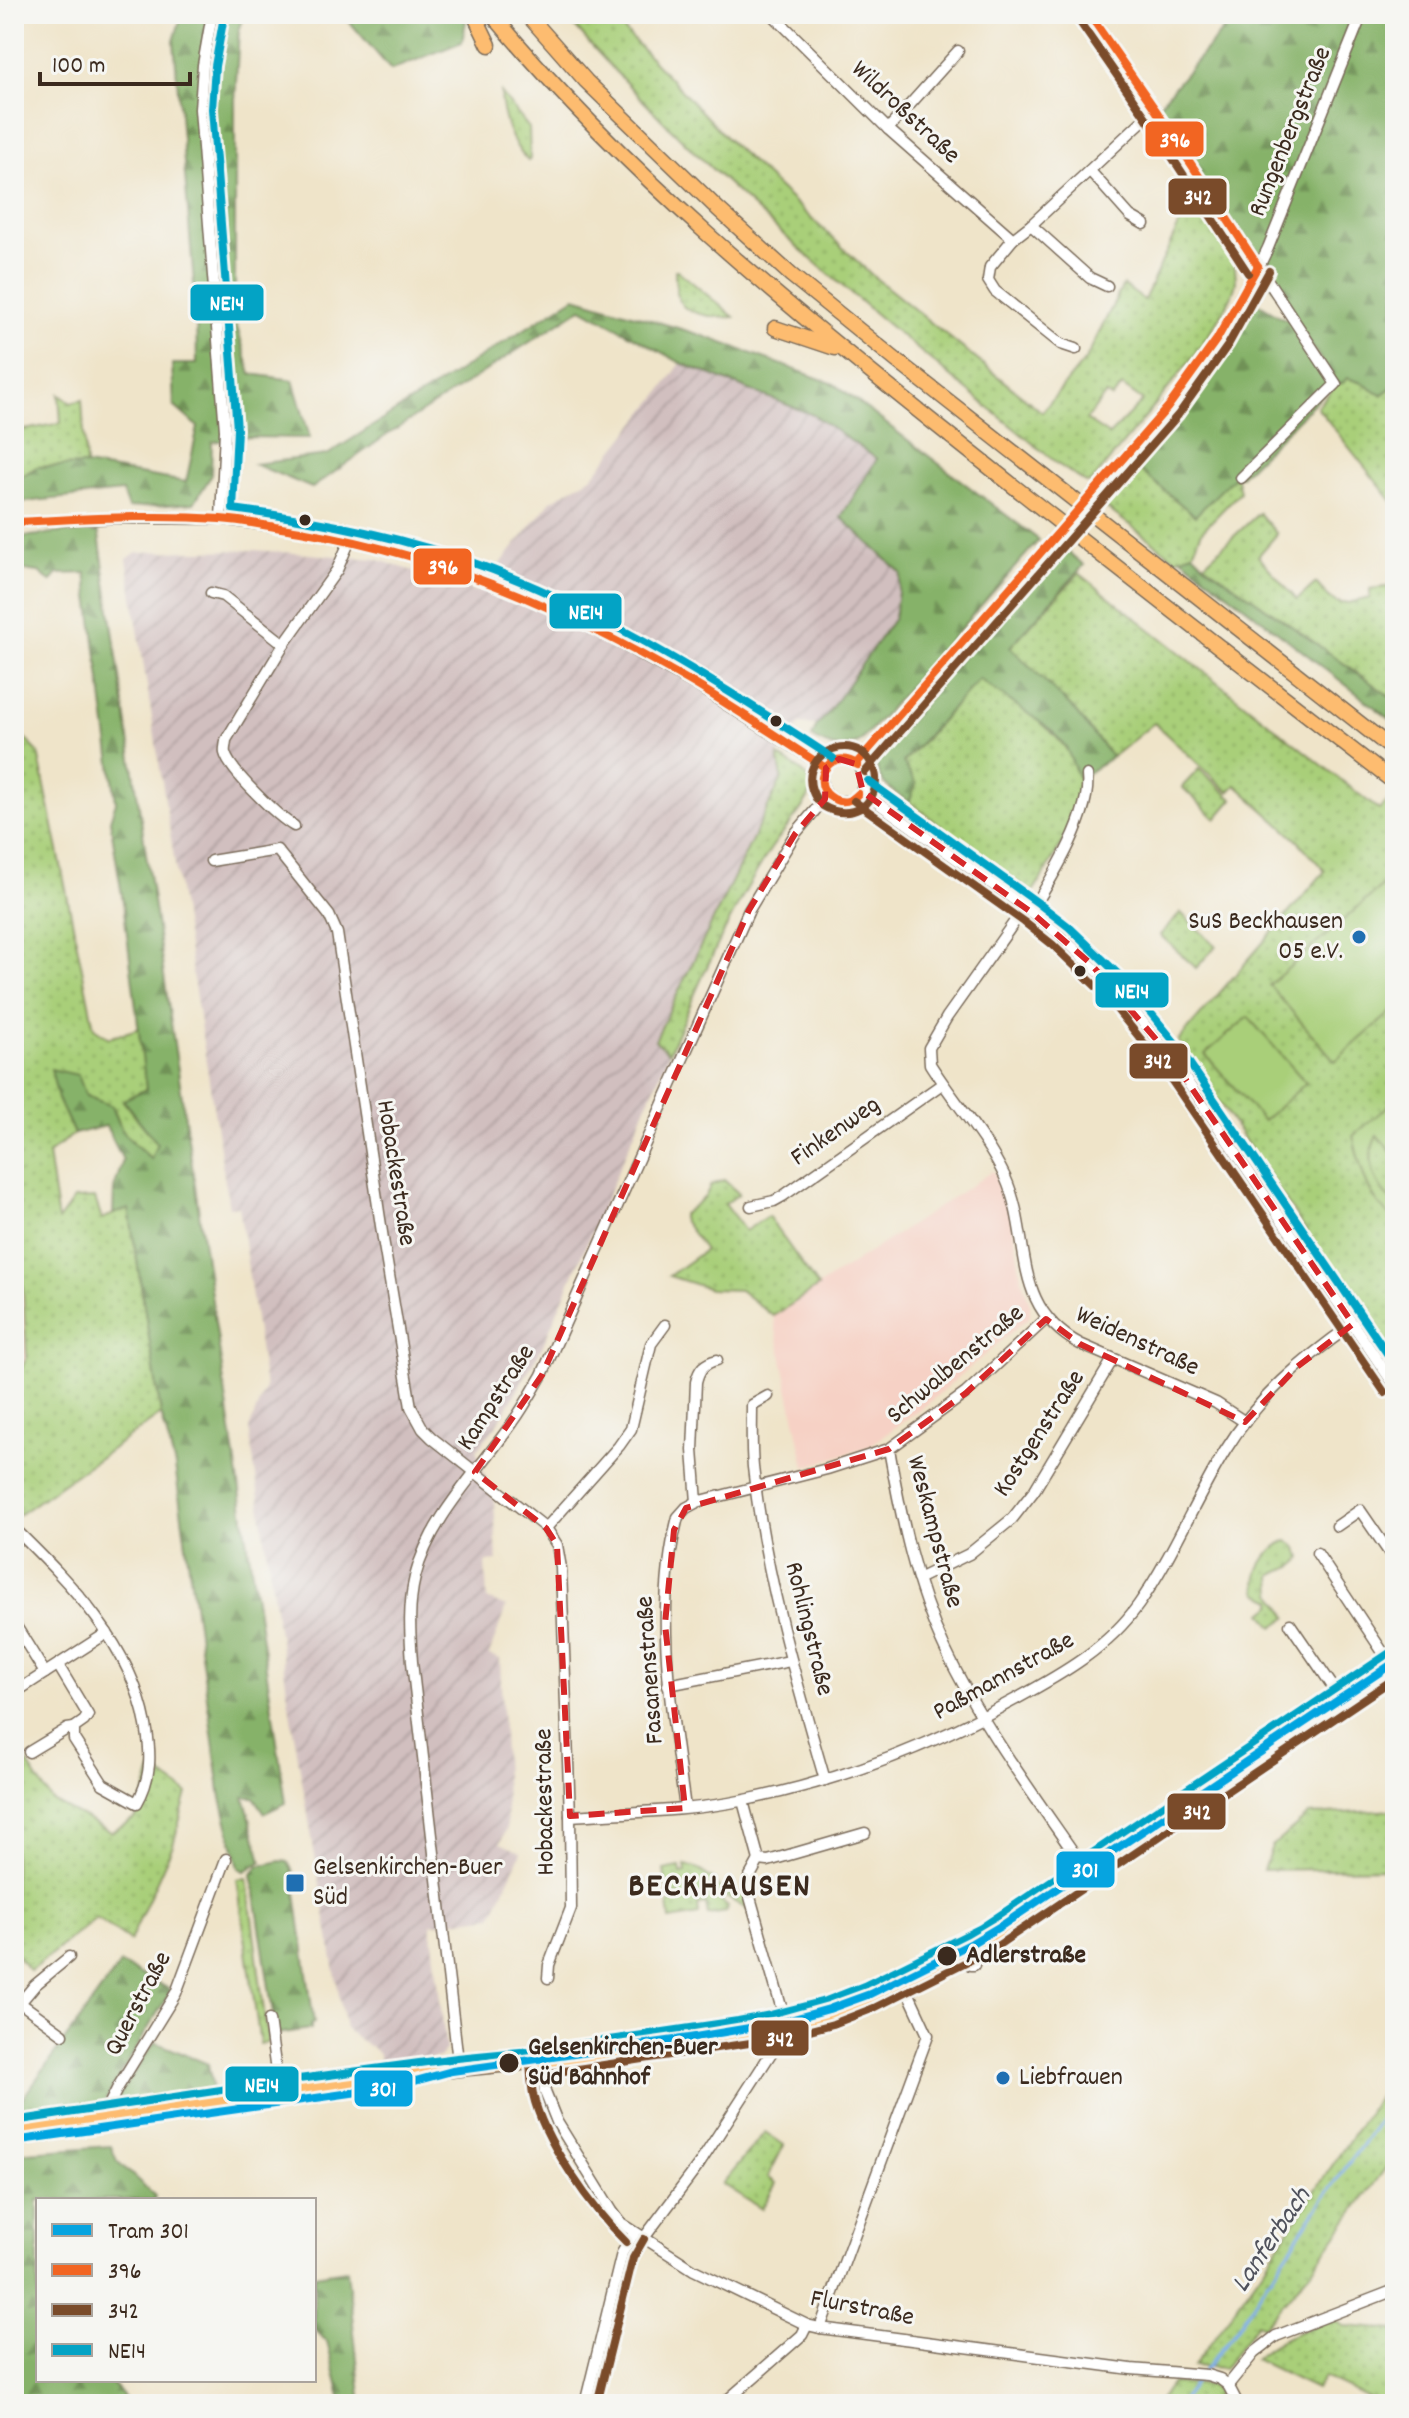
<svg xmlns="http://www.w3.org/2000/svg" width="1409" height="2418" font-family="Dekko,sans-serif">
<style>
.built{fill:#f6d1c5}
.industrial{fill:url(#industrial-furrows)}
.green{fill:url(#green-dots);stroke:#727c4c;stroke-width:2;fill-rule:evenodd}
.forest{fill:url(#forest-firs);stroke:#606e44;stroke-width:2}
.pitch{fill:#a9cf79;stroke:#727c4c;stroke-width:2}
.lines{fill:none;stroke-linecap:round;stroke-linejoin:round}
.stream{stroke:#81afeb;stroke-width:3}
.minor-casing{stroke:#7a6b5a;stroke-width:13}
.major-casing{stroke:#7a6b5a;stroke-width:15}
.highway-casing{stroke:#7a6b5a;stroke-width:17}
.minor{stroke:#fff;stroke-width:10}
.major{stroke:#fdbc70;stroke-width:12}
.highway{stroke:#fdbc70;stroke-width:14}
.minor-bridge-casing{stroke:#7a6b5a;stroke-width:13;stroke-linecap:butt}
.minor-bridge{stroke:#fff;stroke-width:10}
.bus-1-casing{stroke:#f6f6f2;stroke-width:14}
.bus-2-casing{stroke:#f6f6f2;stroke-width:14}
.bus-3-casing{stroke:#f6f6f2;stroke-width:14}
.bus-1{stroke:#f26522;stroke-width:8}
.bus-2{stroke:#7a4b2a;stroke-width:8}
.bus-3{stroke:#03a3c5;stroke-width:8}
.tram-1-casing{stroke:#f6f6f2;stroke-width:14}
.tram-1{stroke:#06a4e0;stroke-width:8}
.marked{fill:none;stroke:#d62828;stroke-width:6;stroke-dasharray:16 10;stroke-linejoin:round}
.bus-dot{fill:#3b2a1e;stroke:#f6f6f2;stroke-width:3}
.poi-dot{fill:#1f6fb2;stroke:#f6f6f2;stroke-width:3}
.labels{text-anchor:middle;dominant-baseline:central;stroke-width:6;stroke-linejoin:round;paint-order:stroke}
.street-label{font-size:26px;fill:#3b2a1e;stroke:#f6f6f2}
.poi-label{font-size:26px;fill:#3b2a1e;stroke:#f6f6f2;text-anchor:start}
.stop-label{font-size:26px;font-weight:bold;fill:#3b2a1e;stroke:#f6f6f2;text-anchor:start}
.water-label{font-size:28px;font-style:italic;fill:#50525c;stroke:#f6f6f2}
.district-label{font-size:34px;font-weight:bold;letter-spacing:2px;fill:#3b2a1e;stroke:#f6f6f2}
.line-badge{stroke:#f6f6f2;stroke-width:3}
.badge-label{font-size:22px;text-anchor:middle;font-weight:bold;fill:#fff}
</style>
<defs>
<pattern id="industrial-furrows" width="10" height="10" patternUnits="userSpaceOnUse" patternTransform="scale(2)"><rect width="10" height="10" fill="#d1bfbf"/><path d="M-1 1l2-2M0 10L10 0M9 11l2-2" fill="none" stroke="#b4a4a4"/></pattern>
<pattern id="green-dots" width="8" height="8" patternUnits="userSpaceOnUse" patternTransform="scale(2)"><rect width="8" height="8" fill="#a9cf79"/><path d="M2 2h.1M6 6h.1" fill="none" stroke="#92b268" stroke-width="1.8" stroke-linecap="round"/></pattern>
<pattern id="forest-firs" width="22" height="20" patternUnits="userSpaceOnUse" patternTransform="scale(2)"><rect width="22" height="20" fill="#86b269"/><path d="M5 1l3.5 6h-7zM16 11l3.5 6h-7z" fill="#6f9156"/></pattern>
</defs>
<rect width="100%" height="100%" fill="#f6f6f2"/>
<filter id="ink" filterUnits="userSpaceOnUse"><feTurbulence type="fractalNoise" baseFrequency=".0125" numOctaves="2"/><feDisplacementMap in="SourceGraphic" scale="16" xChannelSelector="R" yChannelSelector="G"/><feConvolveMatrix kernelMatrix="1 2 1 2 8 2 1 2 1" color-interpolation-filters="sRGB"/></filter>
<filter id="wash" filterUnits="userSpaceOnUse"><feTurbulence type="fractalNoise" baseFrequency=".006" numOctaves="4" result="noise"/><feDisplacementMap in="SourceGraphic" scale="32" xChannelSelector="R" yChannelSelector="G"/><feGaussianBlur stdDeviation="1.8" result="paint"/><feColorMatrix in="noise" values="0 0 0 0 0 0 0 0 0 0 0 0 0 0 0 0 0 1.4 0 .05"/><feComposite in="paint" operator="in"/></filter>
<g filter="url(#wash)">
<rect width="100%" height="100%" fill="#efe4c9"/>
<g class="built">
<polygon points="993,1171 1005,1194 1012,1219 1021,1278 1030,1304 1030,1316 927,1404 868,1447 805,1467 773,1316"/>
<polygon points="14,1200 22,1272 27,1357 14,1384"/>
</g>
<polygon class="industrial" points="681,363 813,415 877,459 841,517 901,573 894,618 825,717 817,725 800,724 778,756 782,778 656,1040 669,1053 542,1347 497,1425 476,1450 494,1501 497,1561 485,1562 487,1599 506,1607 489,1655 500,1659 507,1828 500,1843 521,1852 492,1916 431,1924 446,2050 440,2057 382,2065 379,2055 376,2051 345,2029 291,1717 249,1429 265,1388 239,1206 229,1207 127,559 137,552 254,550 376,559 478,592 551,501 593,476 660,393"/>
<g class="green">
<path d="M564,14H609L734,146L873,276L1042,412L1086,359L1123,285L1144,300L1194,193C1212,217 1236,248 1236,280C1236,315 1118,449 1091,482L1086,483L1059,465C887,324 709,184 564,14ZM1122,386L1143,401L1109,435L1086,420L1106,394L1112,398Z"/>
<path d="M501,93L529,128L530,159L528,161C511,144 502,117 501,93Z"/>
<path d="M675,270H677L734,317C720,318 696,316 684,307C676,300 675,279 675,270Z"/>
<polygon points="1347,378 1362,383 1381,395 1395,385 1395,505 1317,407 1337,384"/>
<polygon points="59,394 71,403 82,400 86,465 37,467 14,481 14,432 61,423"/>
<polygon points="1129,461 1195,516 1236,475 1240,492 1202,531 1193,553 1176,559 1097,501"/>
<path d="M1259,513L1277,534L1258,556L1297,600L1316,583C1338,609 1338,605 1370,598V589L1395,586V700L1204,564Z"/>
<polygon points="1079,573 1379,810 1390,799 1395,803 1395,1363 1178,1041 1325,871 1298,841 1236,785 1229,792 1154,723 1112,757 1073,709 1010,647"/>
<path d="M979,679C1021,709 1093,745 1080,807C1078,814 1073,822 1069,829C1058,851 1046,872 1032,893L909,802L916,784L903,763Z"/>
<polygon points="14,727 38,752 94,1028 109,1038 140,1028 146,1089 123,1101 157,1143 151,1159 123,1133 112,1106 86,1096 58,1099 74,1134 48,1154 58,1221 74,1199 95,1198 102,1219 129,1208 161,1414 17,1516 14,1513 14,1384 27,1357 22,1272 14,1200"/>
<path d="M778,756C788,763 813,774 812,789C811,801 778,837 770,850C729,914 699,983 669,1053L655,1040L782,778Z"/>
<polygon points="1199,769 1233,799 1216,819 1182,787"/>
<polygon points="1181,913 1216,946 1196,968 1160,935"/>
<polygon points="724,1180 739,1194 725,1204 745,1231 768,1216 818,1287 773,1316 740,1290 710,1289 669,1276 705,1250 682,1219 682,1215 705,1197 711,1185"/>
<path d="M1286,1541C1296,1543 1298,1549 1302,1558C1295,1570 1281,1568 1272,1576L1273,1594L1288,1617L1273,1627L1263,1613L1273,1605V1600L1258,1593C1251,1573 1267,1549 1286,1541Z"/>
<polygon points="22,1755 52,1801 111,1832 136,1818 153,1769 187,1793 173,1845 130,1941 96,1918 30,1971 14,1952 14,1760"/>
<polygon points="1395,1810 1395,1868 1263,1870 1272,1846 1309,1815"/>
<polygon points="685,1866 696,1868 715,1881 714,1884 737,1899 740,1893 745,1895 749,1910 724,1896 721,1901 728,1907 726,1912 708,1915 706,1904 698,1905 699,1915 670,1920 668,1903 681,1900 680,1895 668,1896 664,1870 680,1867 681,1874 686,1873"/>
<polygon points="247,1878 268,2043 260,2044 237,1879"/>
<polygon points="1395,2072 1395,2155 1313,2268 1263,2327 1257,2324 1224,2368 1194,2366 1262,2270"/>
<polygon points="765,2132 784,2145 768,2177 776,2183 762,2209 722,2184"/>
<path d="M1333,2319L1344,2326L1395,2330V2404H1372L1373,2400L1324,2377L1316,2389L1254,2359C1278,2338 1303,2330 1333,2319Z"/>
<polygon points="1172,2383 1210,2385 1218,2393 1211,2404 1157,2404"/>
</g>
<g class="forest">
<polygon points="182,14 244,14 239,28 235,102 235,320 251,374 293,380 310,438 244,437 212,442 211,476 194,503 128,508 122,492 14,503 14,481 37,467 86,465 186,482 198,427 174,406 172,364 197,364 196,309 174,41"/>
<polygon points="343,14 460,14 466,21 462,42 391,70"/>
<polygon points="1237,14 1395,14 1395,385 1381,395 1362,383 1347,378 1343,383 1337,384 1155,109"/>
<path d="M575,297L701,335L834,384L1039,540L860,742C841,751 829,748 812,737L817,725L825,717L894,618L901,573L841,517L877,459L813,415L681,363L582,308L384,437L312,488L254,464L327,455Z"/>
<path d="M1248,297L1283,318L1292,321L1333,384L1241,476L1236,475L1195,516L1129,461C1171,408 1217,358 1248,297Z"/>
<polygon points="98,528 286,1803 265,1813 254,1797 244,1797 262,1861 245,1871 239,1868 221,1798 175,1466 161,1414 129,1209 113,1214 114,1189 123,1160 106,1126 74,1134 58,1099 51,1069 78,1075 86,1096 112,1106 123,1133 151,1159 157,1143 123,1100 146,1089 123,902 110,820 116,802 86,573 58,574 51,582 39,572 14,569 14,538"/>
<path d="M1062,547L1084,565L1010,647L1073,709L1112,757L1079,779L1066,747L1051,730L979,679L903,762L916,784L909,802C891,790 877,783 876,761L959,660Z"/>
<polygon points="1193,553 1204,564 1395,700 1395,723 1181,557"/>
<polygon points="280,1861 288,1862 293,1872 314,2023 311,2024 311,2029 276,2034 252,1874 259,1866"/>
<polygon points="120,1964 171,1990 98,2112 14,2123 14,2110"/>
<polygon points="155,2042 208,2064 213,2090 113,2104"/>
<polygon points="111,2146 117,2161 155,2196 154,2200 38,2200 38,2380 109,2380 130,2404 14,2404 14,2153"/>
<polygon points="347,2270 362,2404 343,2404 327,2342 314,2328 314,2275"/>
</g>
<g class="pitch">
<polygon points="1388,881 1395,890 1395,1009 1335,1061 1269,985"/>
<polygon points="1248,1017 1306,1083 1263,1121 1205,1054"/>
<path d="M1395,1100V1156L1377,1135C1364,1159 1375,1188 1395,1204V1219C1366,1199 1361,1168 1353,1136Z"/>
</g>
<g class="lines">
<g class="stream">
<polyline points="1203,2372 1230,2338 1327,2194 1395,2098"/>
<polyline points="1179,2404 1198,2378"/>
</g>
</g>
</g>
<g filter="url(#ink)">
<g class="lines">
<defs>
<g id="minor">
<polyline points="212,14 203,65 200,109 225,430 221,519"/>
<polyline points="772,14 888,129 1013,239 1031,225 1155,109"/>
<polyline points="1089,14 1155,109 1336,384 1241,478"/>
<polyline points="888,129 958,51"/>
<polyline points="1090,171 1130,216 1144,224"/>
<polyline points="1031,225 1090,278 1107,286"/>
<polyline points="1013,239 990,267 988,280 995,291 1061,344 1076,349"/>
<polyline points="1106,481 1180,392 1206,358 1246,293 1268,248 1362,14"/>
<polyline points="14,522 123,518 221,519 311,532 392,550 437,563 519,594 607,636 694,684 826,768"/>
<polyline points="211,593 223,596 284,644"/>
<circle cx="843" cy="780" r="21"/>
<polyline points="856,764 1048,546"/>
<polyline points="861,791 1031,912 1061,936 1114,987 1167,1052 1395,1386"/>
<path d="M294,826C278,817 229,770 225,753C224,749 226,744 226,740L284,644L337,570L350,540"/>
<polyline points="211,861 277,850 329,915 337,933 383,1239 411,1407 423,1429 432,1438 546,1528 557,1545 561,1568 570,1816 571,1908 549,1965 548,1978"/>
<path d="M1025,907L947,1017L929,1048L930,1064C954,1102 986,1137 1005,1177C1033,1238 1009,1306 1080,1344L1216,1403L1245,1422"/>
<path d="M1031,912C1052,878 1092,814 1087,775"/>
<polyline points="751,1206 774,1201 783,1196 942,1084"/>
<path d="M768,1396L752,1405C752,1425 751,1446 753,1467C765,1574 795,1677 825,1780"/>
<path d="M889,1449C901,1517 915,1586 945,1649C981,1725 1039,1802 1087,1872"/>
<path d="M697,1502L693,1450L696,1382C699,1369 704,1363 717,1360"/>
<polyline points="1337,1526 1360,1510 1395,1561"/>
<path d="M14,1528C71,1584 131,1644 146,1725C151,1753 152,1777 137,1803L103,1784L74,1739V1728L84,1721L88,1715L58,1665"/>
<polyline points="546,1528 619,1446 631,1429 651,1344 665,1325"/>
<polyline points="1317,1553 1392,1666"/>
<polyline points="918,1579 969,1554 1012,1519 1034,1491 1113,1359"/>
<polyline points="14,1623 45,1673"/>
<polyline points="1290,1624 1342,1700"/>
<polyline points="668,1685 790,1661"/>
<polyline points="14,1693 107,1633"/>
<polyline points="29,1752 67,1729 74,1728"/>
<polyline points="743,1801 759,1860 768,1861 865,1833"/>
<path d="M685,1808C672,1712 653,1613 678,1517L686,1508L697,1502L827,1469L889,1449L966,1393L1046,1319"/>
<path d="M570,1816C628,1812 688,1812 745,1800C840,1781 931,1746 1016,1699C1062,1674 1108,1648 1139,1604C1172,1557 1195,1500 1225,1451C1257,1398 1303,1359 1353,1324"/>
<polyline points="759,1860 749,1878 748,1890 786,2024"/>
<polyline points="970,1965 974,1965"/>
<polyline points="19,2002 63,2034"/>
<polyline points="14,2010 35,1985 69,1957"/>
<polyline points="269,2020 279,2094"/>
<polyline points="542,2062 545,2092 557,2122 612,2211 621,2223 694,2270 807,2325 820,2328 1131,2369 1207,2375 1220,2379 1228,2385 1238,2404"/>
<path d="M459,2070L412,1662C410,1634 408,1605 415,1577C430,1517 479,1471 513,1422C524,1407 533,1390 542,1375L749,910L795,834L828,795"/>
<polyline points="101,2121 118,2087 176,1993 226,1859"/>
<polyline points="644,2238 698,2166 775,2047"/>
<polyline points="820,2328 928,2035 903,1981"/>
<polyline points="1228,2385 1254,2353 1276,2336 1395,2290"/>
<polyline points="585,2404 622,2253 634,2233"/>
<polyline points="723,2404 802,2335 807,2325"/>
</g>
<polyline id="major" points="14,2133 263,2096 459,2070 542,2062 740,2033 774,2027 830,2012 869,1997 987,1938 1395,1664"/>
<g id="highway">
<polyline points="474,14 489,45"/>
<path d="M492,14C624,172 783,303 944,431C1093,550 1244,666 1395,783"/>
<polyline points="527,14 586,81 718,209 791,275 897,361 1395,751"/>
<polyline points="775,328 835,348"/>
</g>
</defs>
<use href="#minor" class="minor-casing"/>
<use href="#major" class="major-casing"/>
<use href="#highway" class="highway-casing"/>
<use href="#minor" class="minor"/>
<use href="#major" class="major"/>
<use href="#highway" class="highway"/>
<defs>
<polyline id="minor-bridge" points="1048,546 1106,481"/>
</defs>
<use href="#minor-bridge" class="minor-bridge-casing"/>
<use href="#minor-bridge" class="minor-bridge"/>
<defs>
<g id="bus-1">
<polyline points="1089,14 1155,109 1258,266"/>
<path d="M14,522C82,519 152,514 220,519C239,520 257,524 275,527C429,549 559,605 693,683C738,710 782,740 826,768"/>
<polyline points="856,764 1168,407 1217,339 1258,266"/>
<path d="M858,765C829,744 807,786 834,799C844,804 851,801 858,794"/>
</g>
<g id="bus-2">
<polyline points="1079,21 1145,116 1248,273"/>
<polyline points="865,772 1178,415 1228,345 1269,271"/>
<path d="M817,800C789,756 856,725 873,767C877,775 877,783 874,791C866,814 841,817 823,806"/>
<polyline points="854,801 1024,922 1053,945 1105,995 1157,1059 1385,1393"/>
<path d="M530,2063C531,2073 531,2084 533,2094C543,2140 592,2209 626,2242"/>
<polyline points="544,2074 776,2039 833,2024 874,2008 994,1948 1395,1678"/>
<polyline points="597,2404 633,2258 644,2239"/>
</g>
<g id="bus-3">
<path d="M224,16L215,66L212,109L237,429L233,509C322,521 410,538 493,570C614,617 724,687 833,758"/>
<polyline points="868,781 1038,903 1069,927 1123,979 1177,1045 1395,1365"/>
<polyline points="14,2121 261,2084 457,2058 541,2050 738,2021 771,2015 826,2001 864,1986 981,1928 1388,1654"/>
</g>
</defs>
<use href="#bus-1" class="bus-1-casing"/>
<use href="#bus-2" class="bus-2-casing"/>
<use href="#bus-3" class="bus-3-casing"/>
<use href="#bus-1" class="bus-1"/>
<use href="#bus-2" class="bus-2"/>
<use href="#bus-3" class="bus-3"/>
<defs>
<polyline id="tram-1" points="14,2141 393,2087 452,2071 689,2038 779,2023 829,2009 870,1994 972,1943 1004,1924 1395,1662"/>
</defs>
<use href="#tram-1" class="tram-1-casing"/>
<use href="#tram-1" class="tram-1"/>
</g>
</g>
<path class="marked" d="M839,759L856,764L863,792L1031,912L1090,963L1167,1052L1353,1324L1297,1367L1245,1422L1080,1344L1046,1319L966,1393L889,1449L686,1508L674,1530L665,1624L685,1808L570,1816L557,1545L546,1528L475,1472L542,1375L749,910L795,834L825,799L826,768Z"/>
<g class="bus-dot">
<circle cx="305" cy="520" r="7"/>
<circle cx="776" cy="721" r="7"/>
<circle cx="1080" cy="971" r="7"/>
<circle cx="947" cy="1956" r="11"/>
<circle cx="509" cy="2063" r="11"/>
</g>
<g class="poi-dot">
<circle cx="1359" cy="937" r="8"/>
<rect x="285" y="1873" width="20" height="20" rx="4"/>
<circle cx="1003" cy="2078" r="8"/>
</g>
<g class="labels">
<g class="street-label">
<text transform="translate(905 113) rotate(43)">Wildroßstraße</text>
<text transform="translate(1291 132) rotate(-68)">Rungenbergstraße</text>
<text transform="translate(836 1132) rotate(-35)">Finkenweg</text>
<text transform="translate(395 1173) rotate(81)">Hobackestraße</text>
<text transform="translate(1137 1342) rotate(25)">Weidenstraße</text>
<text transform="translate(956 1365) rotate(-40)">Schwalbenstraße</text>
<text transform="translate(497 1398) rotate(-57)">Kampstraße</text>
<text transform="translate(1040 1434) rotate(-57)">Kostgenstraße</text>
<text transform="translate(934 1532) rotate(75)">Weskampstraße</text>
<text transform="translate(808 1629) rotate(76)">Rohlingstraße</text>
<text transform="translate(651 1670) rotate(-94)">Fasanenstraße</text>
<text transform="translate(1004 1677) rotate(-29)">Paßmannstraße</text>
<text transform="translate(546 1802) rotate(-91)">Hobackestraße</text>
<text transform="translate(139 2004) rotate(-62)">Querstraße</text>
<text transform="translate(862 2309) rotate(11)">Flurstraße</text>
</g>
<g class="poi-label">
<text x="1343" y="922" text-anchor="end">SuS Beckhausen<tspan x="1343" dy="30">05 e.V.</tspan></text>
<text x="313" y="1868">Gelsenkirchen-Buer<tspan x="313" dy="30">Süd</tspan></text>
<text x="1019" y="2078">Liebfrauen</text>
</g>
<g class="stop-label">
<text x="966" y="1956">Adlerstraße</text>
<text x="528" y="2048">Gelsenkirchen-Buer<tspan x="528" dy="30">Süd Bahnhof</tspan></text>
</g>
<g class="water-label">
<text transform="translate(1273 2241) rotate(-56)">Lanferbach</text>
</g>
<g class="district-label">
<text x="720" y="1888">BECKHAUSEN</text>
</g>
</g>
<g class="line-badge">
<rect x="1144" y="120" width="61" height="38" rx="8" fill="#f26522"/>
<rect x="1167" y="177" width="61" height="39" rx="8" fill="#7a4b2a"/>
<rect x="189" y="283" width="76" height="39" rx="8" fill="#03a3c5"/>
<rect x="412" y="547" width="61" height="39" rx="8" fill="#f26522"/>
<rect x="548" y="592" width="75" height="38" rx="8" fill="#03a3c5"/>
<rect x="1094" y="971" width="76" height="38" rx="8" fill="#03a3c5"/>
<rect x="1128" y="1042" width="61" height="38" rx="8" fill="#7a4b2a"/>
<rect x="1166" y="1792" width="61" height="39" rx="8" fill="#7a4b2a"/>
<rect x="1055" y="1850" width="61" height="39" rx="8" fill="#06a4e0"/>
<rect x="750" y="2019" width="60" height="38" rx="8" fill="#7a4b2a"/>
<rect x="224" y="2065" width="76" height="38" rx="8" fill="#03a3c5"/>
<rect x="353" y="2069" width="61" height="39" rx="8" fill="#06a4e0"/>
</g>
<g class="badge-label">
<text x="1175" y="147">396</text>
<text x="1198" y="204">342</text>
<text x="227" y="310">NE14</text>
<text x="443" y="574">396</text>
<text x="586" y="619">NE14</text>
<text x="1132" y="998">NE14</text>
<text x="1158" y="1068">342</text>
<text x="1197" y="1819">342</text>
<text x="1085" y="1877">301</text>
<text x="780" y="2046">342</text>
<text x="262" y="2092">NE14</text>
<text x="383" y="2096">301</text>
</g>
<rect width="1409" height="2418" fill="none" stroke="#f6f6f2" stroke-width="48"/>
<rect x="36" y="2198" width="280" height="184" fill="#f6f6f2" stroke="#aba49d" stroke-width="2"/>
<rect x="52" y="2224" width="40" height="12" fill="#06a4e0" stroke="#aba49d" stroke-width="2"/>
<text x="108" y="2238" font-size="24" fill="#3b2a1e">Tram 301</text>
<rect x="52" y="2264" width="40" height="12" fill="#f26522" stroke="#aba49d" stroke-width="2"/>
<text x="108" y="2278" font-size="24" fill="#3b2a1e">396</text>
<rect x="52" y="2304" width="40" height="12" fill="#7a4b2a" stroke="#aba49d" stroke-width="2"/>
<text x="108" y="2318" font-size="24" fill="#3b2a1e">342</text>
<rect x="52" y="2344" width="40" height="12" fill="#03a3c5" stroke="#aba49d" stroke-width="2"/>
<text x="108" y="2358" font-size="24" fill="#3b2a1e">NE14</text>
<path d="M40 72v12h150v-12" fill="none" stroke="#3b2a1e" stroke-width="4"/>
<text x="52" y="72" font-size="24" fill="#3b2a1e" stroke="#f6f6f2" stroke-width="6" paint-order="stroke">100 m</text>
</svg>
